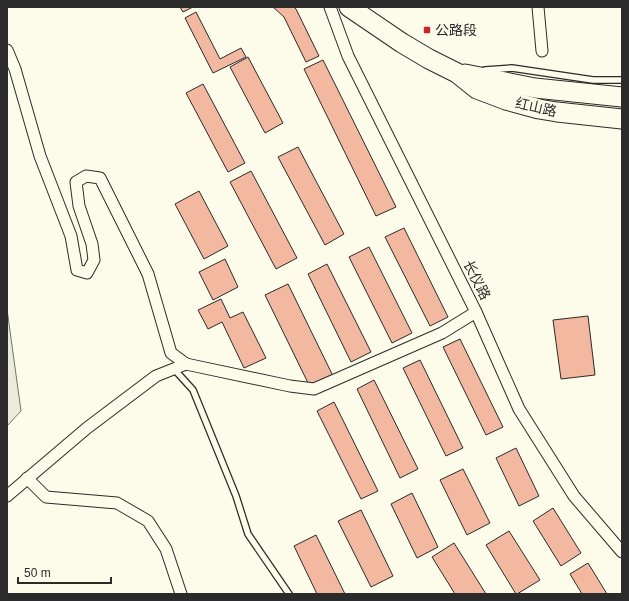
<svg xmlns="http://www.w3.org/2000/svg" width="629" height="601" font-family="Arial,'Noto Sans SC',sans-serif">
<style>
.green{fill:#ecebdb;stroke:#74746e}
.building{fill:#f2b8a0;stroke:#2b2b2b}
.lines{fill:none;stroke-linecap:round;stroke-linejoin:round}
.service-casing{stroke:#2b2b2b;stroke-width:8}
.minor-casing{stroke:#2b2b2b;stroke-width:13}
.trunk-casing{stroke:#2b2b2b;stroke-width:21}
.service{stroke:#fdfbea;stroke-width:5.5}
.minor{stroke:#fdfbea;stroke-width:11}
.trunk{stroke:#fdfbea;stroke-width:19}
.poi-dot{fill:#c62828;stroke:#fdfbea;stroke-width:1.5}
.labels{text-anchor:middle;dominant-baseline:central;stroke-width:3;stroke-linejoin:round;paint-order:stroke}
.poi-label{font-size:14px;fill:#2b2b2b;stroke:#fdfbea;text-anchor:start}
.street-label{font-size:14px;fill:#2b2b2b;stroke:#fdfbea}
</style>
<rect width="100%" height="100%" fill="#fdfbea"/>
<polygon class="green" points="7,309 21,411 7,426"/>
<g class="building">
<polygon points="180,7 193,7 183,12"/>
<polygon points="273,7 294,7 296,9 319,56 306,62 284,17"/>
<polygon points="196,12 220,59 241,48 246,57 213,73 185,18"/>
<polygon points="248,57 283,123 265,133 230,67"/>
<polygon points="323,60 396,207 376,216 304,69"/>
<polygon points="203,84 245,163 228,172 186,93"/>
<polygon points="298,147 344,234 325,245 278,157"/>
<polygon points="251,171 297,258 276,269 230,182"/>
<polygon points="199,191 228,246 204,259 175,204"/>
<polygon points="404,228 448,317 430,326 385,237"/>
<polygon points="369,247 412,333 392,343 349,257"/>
<polygon points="225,259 238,287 213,300 199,272"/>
<polygon points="327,264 371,352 351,362 308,274"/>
<polygon points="288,284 333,376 310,387 265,295"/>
<polygon points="221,299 230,318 243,312 266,358 244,368 222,322 208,329 198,310"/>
<polygon points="588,316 595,375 561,379 553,320"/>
<polygon points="460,339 503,427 486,435 443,347"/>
<polygon points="420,360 463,448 446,456 403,368"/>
<polygon points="374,380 418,469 400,478 357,389"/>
<polygon points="334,402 378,491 361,499 317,411"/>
<polygon points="516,448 539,496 519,506 496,458"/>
<polygon points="463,469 490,523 467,535 440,480"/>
<polygon points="412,493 438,547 417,558 391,504"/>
<polygon points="553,508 581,553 561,566 533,521"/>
<polygon points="361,510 393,576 371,587 338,521"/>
<polygon points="509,531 540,580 517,594 516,594 486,545"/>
<polygon points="316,535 345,594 317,594 294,546"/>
<polygon points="454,543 486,594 455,594 432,557"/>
<polygon points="588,563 607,594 582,594 570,574"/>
</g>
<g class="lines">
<defs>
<g id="service">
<polyline points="485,70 512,68 593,80 622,80"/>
<polyline points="174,369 193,390 236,496 248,534 289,594"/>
</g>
<g id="minor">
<polyline points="330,7 348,56 476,312 519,409 574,496 622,552"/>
<polyline points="538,7 542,51"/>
<polyline points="7,50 15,69 40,156 71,236 77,270 87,273 94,260 92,244 79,206 76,182 86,176 100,178 148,274 171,353 186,364"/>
<polyline points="27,478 46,497 117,503 148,521 166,549 181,594"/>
<polyline points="7,496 87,428 156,376 186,364 290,386 314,389 442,333 476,312"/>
</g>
<g id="trunk">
<polyline points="349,7 402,43 429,59 457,73 477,89 506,100 539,109 557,112 622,119"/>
<polyline points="465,74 535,88 622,97"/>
</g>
</defs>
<use href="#service" class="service-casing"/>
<use href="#minor" class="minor-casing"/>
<use href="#trunk" class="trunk-casing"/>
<use href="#service" class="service"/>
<use href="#minor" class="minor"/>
<use href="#trunk" class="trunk"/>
</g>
<rect class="poi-dot" x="423" y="26" width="8" height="8" rx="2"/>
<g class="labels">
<g class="poi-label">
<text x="435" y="30">公路段</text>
</g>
<g class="street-label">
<text transform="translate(536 107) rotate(13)">红山路</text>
<text transform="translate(477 280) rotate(63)">长仪路</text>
</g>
</g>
<rect width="629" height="601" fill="none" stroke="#2b2b2b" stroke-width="16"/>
<path d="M18 577v6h93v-6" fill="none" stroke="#2b2b2b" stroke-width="2"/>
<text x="24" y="577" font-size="12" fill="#2b2b2b" stroke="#fdfbea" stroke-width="3" paint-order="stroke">50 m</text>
</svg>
